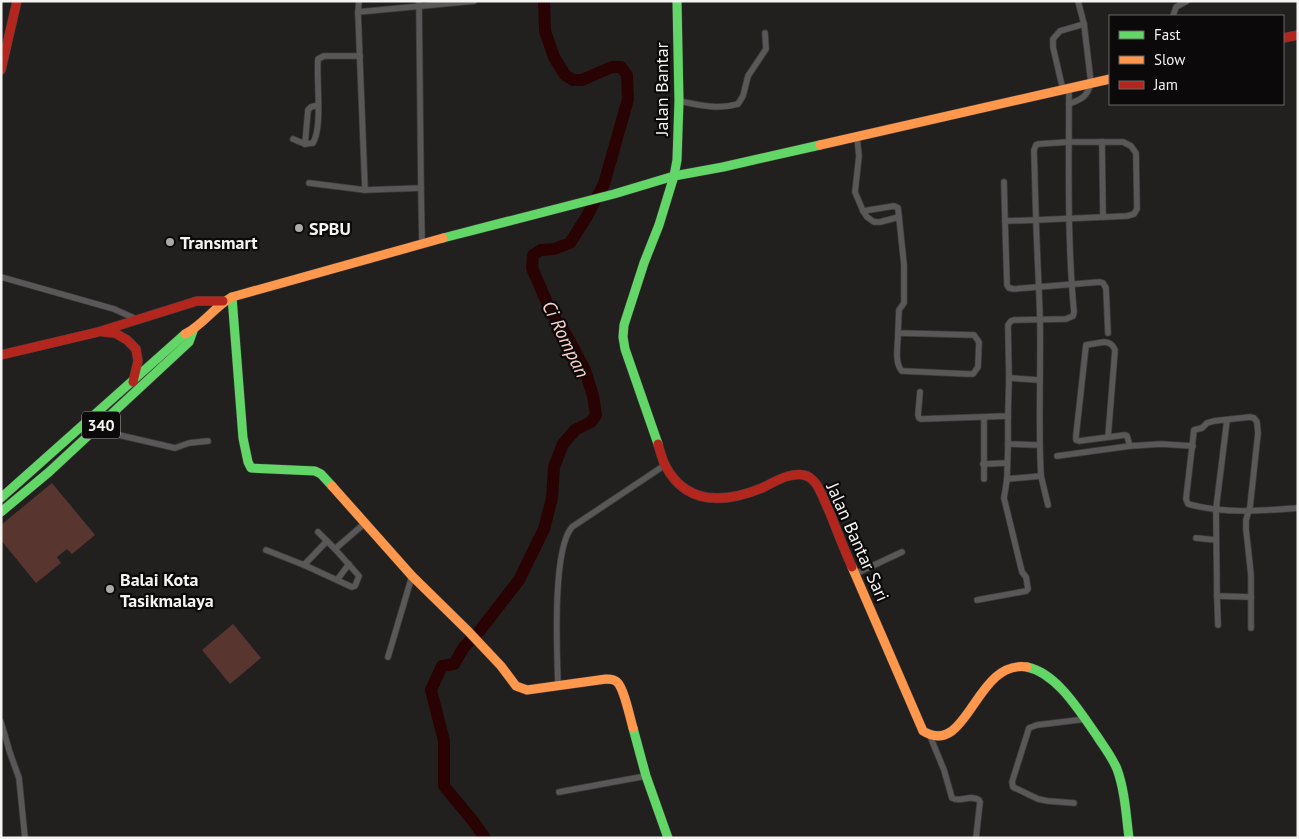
<svg xmlns="http://www.w3.org/2000/svg" width="1299" height="839" font-family="'PT Sans',sans-serif">
<style>
.green{fill:#58352f}
.lines{fill:none;stroke-linecap:round;stroke-linejoin:round}
.river{stroke:#290303;stroke-width:12}
.street-casing{stroke:#3e3c3b;stroke-width:7}
.fast-casing{stroke:#3e3c3b;stroke-width:10}
.slow-casing{stroke:#3e3c3b;stroke-width:10}
.jam-casing{stroke:#3e3c3b;stroke-width:10}
.street{stroke:#595757;stroke-width:5.5}
.fast{stroke:#63d668;stroke-width:9}
.slow{stroke:#ff974d;stroke-width:9}
.jam{stroke:#b3261e;stroke-width:9}
.poi-dot{fill:#acaaa9;stroke:#0b0909;stroke-width:2}
.labels{text-anchor:middle;dominant-baseline:central;stroke-width:4.5;stroke-linejoin:round;paint-order:stroke}
.shield{fill:#0b0909;stroke:#b0aead;stroke-width:1}
.shield-label{font-size:16px;font-weight:bold;fill:#f6f4f3}
.street-label{font-size:18px;fill:#f6f4f3;stroke:#0b0909}
.poi-label{font-size:18px;font-weight:bold;fill:#f6f4f3;stroke:#0b0909;text-anchor:start}
.water-label{font-size:19px;font-style:italic;fill:#fcd2c9;stroke:#0b0909}
</style>
<rect width="100%" height="100%" fill="#22201f"/>
<g class="green">
<polygon points="52,483 95,535 72,554 67,549 57,557 61,563 36,583 1,540 1,525"/>
<polygon points="233,624 261,658 230,684 202,650"/>
</g>
<g class="lines">
<polyline class="river" points="485,838 473,821 444,786 444,741 431,690 442,666 454,664 464,647 478,633 519,580 544,529 552,498 554,467 563,444 575,430 591,422 596,415 593,396 585,370 567,336 551,312 532,268 533,255 541,250 554,249 570,243 587,216 604,184 628,99 627,75 621,67 612,67 582,80 573,80 565,75 554,57 545,31 544,1"/>
<defs>
<g id="street">
<polyline points="358,12 359,1"/>
<polyline points="1173,16 1176,7 1187,1"/>
<polyline points="1063,90 1053,47 1053,39 1060,31 1084,24"/>
<path d="M679,101C699,105 718,110 738,104L743,96L748,76L766,49L765,33"/>
<path d="M1069,104C1082,99 1087,97 1091,83L1084,24L1078,1"/>
<path d="M857,137L859,156L855,192L863,211L867,217L874,222H880L899,217L904,265V303L899,310L898,333L974,335L979,342L978,367L973,374H969L902,371C894,363 898,345 898,333"/>
<path d="M293,139L305,144L313,143C323,126 316,80 318,59L324,56H360"/>
<polyline points="1102,142 1103,217"/>
<polyline points="305,144 308,110 311,107 318,105"/>
<polyline points="1004,182 1005,221"/>
<polyline points="309,183 365,190 421,188 419,1"/>
<polyline points="421,188 422,243"/>
<polyline points="365,190 358,12 474,1"/>
<polyline points="863,211 894,206 898,208 899,217"/>
<polyline points="1,277 114,309 136,319"/>
<polyline points="1009,378 1039,380"/>
<path d="M920,392L918,415L919,418L921,419L1008,416L1009,378L1008,325L1011,321L1014,320L1066,319L1073,316L1074,312C1067,238 1069,163 1069,88"/>
<polyline points="1008,416 1008,444 1039,445"/>
<polyline points="1227,420 1216,509 1217,596 1251,597"/>
<polyline points="97,428 106,432 175,448 189,443 208,441"/>
<path d="M1108,437L1115,350C1113,345 1109,342 1104,342L1086,345L1076,436V440L1079,441L1125,435L1127,436L1130,446L1161,444L1193,446"/>
<polyline points="1057,456 1130,446"/>
<polyline points="983,464 1007,463"/>
<polyline points="1041,476 1048,505"/>
<polyline points="984,479 984,418"/>
<path d="M1007,479L1041,476C1038,424 1041,372 1040,319C1039,286 1037,253 1036,220L1127,216L1134,214L1137,209L1136,153L1131,146L1123,142H1069L1038,144L1036,145L1034,150L1036,220L1005,221L1007,285L1009,288L1014,289L1100,282L1103,283L1106,288L1108,333"/>
<polyline points="318,532 335,549 365,523"/>
<polyline points="1196,538 1216,540"/>
<polyline points="266,550 304,565 327,541"/>
<polyline points="304,565 352,587 355,586 359,576 335,549"/>
<polyline points="855,574 902,552"/>
<polyline points="337,580 349,564"/>
<polyline points="1217,596 1218,625"/>
<polyline points="977,600 1026,591 1028,589 1026,577 1022,572 1004,498 1007,479 1008,444"/>
<path d="M1251,628V575L1246,529V520L1250,507L1258,433L1257,422L1254,418L1250,417L1214,421L1207,423L1202,428L1194,430L1186,499L1188,504C1224,514 1261,511 1298,508"/>
<polyline points="388,657 412,576"/>
<path d="M558,685C557,653 552,550 572,527L665,465"/>
<polyline points="1,722 10,753 19,778 25,838"/>
<path d="M930,736L944,770L952,798C960,803 970,794 979,800L980,802L976,838"/>
<polyline points="559,792 646,776"/>
<polyline points="1074,803 1048,801 1038,799 1015,788 1013,787 1012,782 1029,728 1037,725 1086,719"/>
</g>
<g id="fast">
<polyline points="443,238 614,194 674,176 723,167 820,145"/>
<polyline points="232,297 243,438 248,462 251,468 315,471 321,474 332,486"/>
<polyline points="658,444 625,349 623,337 624,325 644,263 659,225 674,176 677,160 679,101 677,1"/>
<polyline points="1,498 185,334"/>
<polyline points="1,512 49,472 189,342 193,331"/>
<path d="M1027,667C1057,673 1080,712 1097,736C1104,747 1112,757 1117,769C1125,791 1126,815 1129,838"/>
<polyline points="633,728 646,776 668,838"/>
</g>
<g id="slow">
<polyline points="820,145 1110,79"/>
<path d="M185,334C203,325 214,307 232,297L443,238"/>
<path d="M332,486L412,576L468,631L501,666L516,686L527,690L606,679C610,679 614,679 617,682C624,688 630,718 633,728"/>
<path d="M852,567L923,731C968,759 975,659 1027,667"/>
</g>
<g id="jam">
<polyline points="1283,38 1298,35"/>
<polyline points="1,70 17,1"/>
<polyline points="103,332 115,333 127,340 136,349 138,361 133,382"/>
<polyline points="1,355 98,332 197,301 223,301"/>
<path d="M658,444C660,451 662,459 665,465C686,506 725,503 762,488C774,482 795,469 809,477C813,480 817,484 819,489C823,496 826,505 830,513C837,531 844,549 852,567"/>
</g>
</defs>
<use href="#street" class="street-casing"/>
<use href="#fast" class="fast-casing"/>
<use href="#slow" class="slow-casing"/>
<use href="#jam" class="jam-casing"/>
<use href="#street" class="street"/>
<use href="#fast" class="fast"/>
<use href="#slow" class="slow"/>
<use href="#jam" class="jam"/>
</g>
<g class="poi-dot">
<circle cx="299" cy="228" r="5"/>
<circle cx="170" cy="242" r="5"/>
<circle cx="110" cy="589" r="5"/>
</g>
<g class="labels">
<rect class="shield" x="82" y="411.5" width="38" height="27" rx="4"/>
<g class="shield-label">
<text x="101" y="425">340</text>
</g>
<g class="street-label">
<text transform="translate(661 89) rotate(-90)">Jalan Bantar</text>
<text transform="translate(858 542) rotate(66)">Jalan Bantar Sari</text>
</g>
<g class="poi-label">
<text x="309" y="228">SPBU</text>
<text x="180" y="242">Transmart</text>
<text x="120" y="579">Balai Kota<tspan x="120" dy="21">Tasikmalaya</tspan></text>
</g>
<g class="water-label">
<text transform="translate(566 339) rotate(64)">Ci Rompan</text>
</g>
</g>
<rect width="1299" height="839" fill="none" stroke="#f6f4f3" stroke-width="5"/>
<rect x="1109" y="15" width="175" height="90" fill="#0b0909" stroke="#696767"/>
<rect x="1119" y="31" width="25" height="8" fill="#63d668" stroke="#696767"/>
<text x="1154" y="40" font-size="15" fill="#f6f4f3">Fast</text>
<rect x="1119" y="56" width="25" height="8" fill="#ff974d" stroke="#696767"/>
<text x="1154" y="65" font-size="15" fill="#f6f4f3">Slow</text>
<rect x="1119" y="81" width="25" height="8" fill="#b3261e" stroke="#696767"/>
<text x="1154" y="90" font-size="15" fill="#f6f4f3">Jam</text>
</svg>
